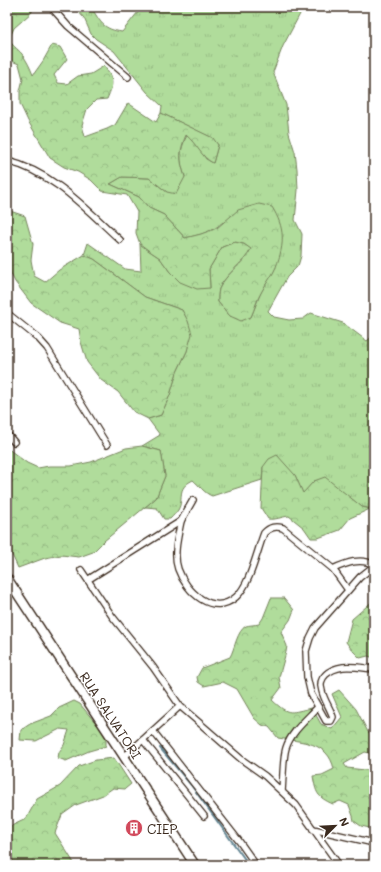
<svg xmlns="http://www.w3.org/2000/svg" width="381" height="872" font-family="Mali,sans-serif">
<style>
.grass{fill:url(#grass-tufts);stroke:#76835c}
.forest{fill:url(#forest-crowns);stroke:#76835c}
.lines{fill:none;stroke-linecap:round;stroke-linejoin:round}
.stream{stroke:#668895;stroke-width:2}
.street-casing{stroke:#3b2a1e;stroke-width:8}
.secondary-casing{stroke:#3b2a1e;stroke-width:11}
.street{stroke:#fff;stroke-width:5.5}
.secondary{stroke:#fff;stroke-width:8}
.labels{text-anchor:middle;dominant-baseline:central;stroke-width:3;stroke-linejoin:round;paint-order:stroke}
.street-label{font-size:13px;fill:#3b2a1e;stroke:#fff}
.poi-label{font-size:13px;fill:#3b2a1e;stroke:#fff;text-anchor:start}
</style>
<defs>
<pattern id="grass-tufts" width="24" height="20" patternUnits="userSpaceOnUse"><rect width="24" height="20" fill="#b0dc9b"/><path d="M3 7l-1-3M5 7V3M7 7l1-3M15 17l-1-3M17 17v-4M19 17l1-3" fill="none" stroke="#98bd85"/></pattern>
<pattern id="forest-crowns" width="20" height="18" patternUnits="userSpaceOnUse"><rect width="20" height="18" fill="#b0dc9b"/><path d="M2 6a3 3 0 1 1 6 0M12 15a3 3 0 1 1 6 0" fill="none" stroke="#98bd85"/></pattern>
</defs>
<rect width="100%" height="100%" fill="#fff"/>
<filter id="ink" filterUnits="userSpaceOnUse"><feTurbulence type="fractalNoise" baseFrequency=".025" numOctaves="2"/><feDisplacementMap in="SourceGraphic" scale="8" xChannelSelector="R" yChannelSelector="G"/><feConvolveMatrix kernelMatrix="1 2 1 2 8 2 1 2 1" color-interpolation-filters="sRGB"/></filter>
<g filter="url(#ink)">
<path class="grass" d="M74,7H91C101,23 103,29 122,32L142,7H302L300,14L283,46L273,72L286,105L289,133L295,152L297,169L298,190L295,220L302,234L301,256L298,266L287,277L268,311L274,317L289,320L303,319L311,313L343,323L367,341L374,335V509L362,507L340,490L314,481L303,494L295,475L263,467L262,480L212,496C204,493 199,485 193,480C175,489 185,498 178,510C176,513 173,516 170,519H164L157,508L145,507L156,498L165,476L161,451L142,446L160,435L148,419L161,415L170,395L177,372L187,351L182,310L145,297L94,259L84,255L88,243L125,269L141,271L140,244L148,250L160,258L170,272L210,288L209,269L222,247L235,242L244,244L252,249C243,264 226,273 219,289C218,293 218,298 218,302L230,316L251,317L261,292L276,267L223,222C213,232 199,235 185,238L164,215L149,208L139,197L110,184L122,177L149,178L167,192L185,177C179,159 179,152 187,135L197,146L206,159L213,163L218,145L212,138L161,113L162,106L147,92L114,51L96,39L91,34L84,18Z"/>
<g class="forest">
<path d="M7,7H32V12L14,28L9,39C12,46 17,48 22,54C27,61 30,67 33,75L43,61L52,45L60,47L67,59L54,75L58,83L67,84L78,76L91,74L104,66C114,80 114,83 107,99L96,100L87,109L82,125L85,137L107,129L115,125L128,103L156,122L161,113L213,138L218,145L213,163C201,157 197,144 186,135C179,152 179,159 185,177L176,194L167,192L149,178L122,177L110,184L139,197L149,208L164,215L185,238L201,234L217,228L238,210L259,204L272,207C285,228 285,243 276,267C273,275 266,283 262,291C257,299 255,308 251,317L241,321L230,316L218,302C218,298 218,293 219,289C226,273 244,264 251,249L244,244L235,242L222,247L209,269L210,288L197,289L180,282L170,272L160,258L148,250L140,244L136,233L137,212L127,195L102,191L91,180L78,172L64,167L50,158L28,121L20,104V91L23,79L19,64L7,59Z"/>
<polygon points="7,210 25,216 33,244 31,260 34,276 45,282 59,270 84,255 94,259 145,297 182,310 188,321 192,334 187,351 177,372 170,395 161,415 148,419 134,412 118,392 101,380 87,362 81,342 79,329 60,323 31,303 15,282 7,266"/>
<polygon points="142,446 161,451 165,476 156,498 104,541 93,552 79,557 61,555 45,558 18,568 7,544 7,448 27,463 38,468 49,466 71,466 91,462 126,448"/>
<path d="M277,455L295,475L303,493L314,481L325,477L362,507L370,509L350,518L340,530L318,538H311L304,528L289,516C281,517 276,520 268,519L261,508L263,467L269,459Z"/>
<path d="M271,598H284L294,610L290,620L281,632L287,646L286,652L279,677L281,688L272,700C290,717 290,712 312,708L321,724L332,729L342,717L332,694L339,690L356,709L368,732L374,735V754L365,752L344,764L347,768L374,771V829L361,826L354,821L353,816L349,805L340,801L333,804C317,797 316,793 313,776L322,775L334,769C328,741 301,742 278,738L269,727L262,725L254,718L237,689L223,682L204,686L198,682L197,677L202,668L230,657C235,648 237,631 246,626C249,625 255,625 259,624L263,618Z"/>
<polygon points="374,600 374,658 368,656 360,658 352,650 346,642 352,619"/>
<polygon points="74,701 80,704 103,732 106,738 106,746 89,751 66,761 58,758 59,752 64,745 69,730 60,729 36,741 20,740 21,730 30,724 51,716 59,708"/>
<polygon points="114,758 131,784 125,789 113,788 103,795 76,805 62,815 55,833 74,863 73,865 7,865 7,828 26,819 37,799 60,786 79,766 96,760"/>
</g>
<g class="lines">
<polyline class="stream" points="160,748 191,785 249,865"/>
<defs>
<g id="street">
<polyline points="51,7 68,26 128,77"/>
<path d="M7,161C53,172 86,209 120,240"/>
<polyline points="7,313 38,338 47,348 107,445"/>
<polyline points="7,434 14,442"/>
<path d="M181,521C178,536 173,554 178,569C186,592 213,617 236,597C250,585 257,551 264,533C270,527 275,526 283,528L333,569C346,563 361,557 374,565"/>
<path d="M374,566L360,577L315,628L310,638L306,651L307,677L311,694L326,721H331L333,717C330,708 324,700 322,691C317,677 330,669 343,667C352,666 364,668 374,669"/>
<polyline points="333,569 348,590"/>
<polyline points="81,570 112,616 153,667 180,706 241,759 265,776 296,805 339,865"/>
<polyline points="89,579 181,521 193,500"/>
<polyline points="153,731 239,841 256,865"/>
<polyline points="143,740 204,816"/>
<polyline points="124,757 180,706"/>
<path d="M282,791C283,780 283,757 286,748C291,732 307,719 318,707"/>
<polyline points="313,829 374,843"/>
</g>
<polyline id="secondary" points="7,578 195,865"/>
</defs>
<use href="#street" class="street-casing"/>
<use href="#secondary" class="secondary-casing"/>
<use href="#street" class="street"/>
<use href="#secondary" class="secondary"/>
</g>
</g>
<defs>
<symbol id="building-disc" viewBox="-11 -11 22 22"><circle r="9.5" fill="#d1495b" stroke="#fff"/><path d="M-4-6H4V6H1V3H-1V6H-4ZM-2.5-4.3h1.7v1.8h-1.7ZM.8-4.3h1.7v1.8H.8ZM-2.5-1h1.7V.8h-1.7ZM.8-1h1.7V.8H.8Z" fill="#fff"/></symbol>
</defs>
<g fill-rule="evenodd">
<use href="#building-disc" x="124" y="818" width="20" height="20"/>
</g>
<g class="labels">
<g class="street-label">
<text transform="translate(111 715) rotate(57)">RUA SALVATORI</text>
</g>
<g class="poi-label">
<text x="147" y="828">CIEP</text>
</g>
</g>
<rect width="381" height="872" fill="none" stroke="#fff" stroke-width="24"/>
<rect x="12" y="12" width="357" height="848" fill="none" stroke="#3b2a1e" stroke-width="1.5" filter="url(#ink)"/>
<g transform="translate(335 826) rotate(66)" stroke="#ffffff" stroke-width="3" paint-order="stroke">
<path d="M0-3L7 15L0 10L-7 15Z" fill="#3b2a1e"/>
<text y="-6" font-size="11" font-weight="bold" text-anchor="middle" fill="#3b2a1e">N</text>
</g>
</svg>
